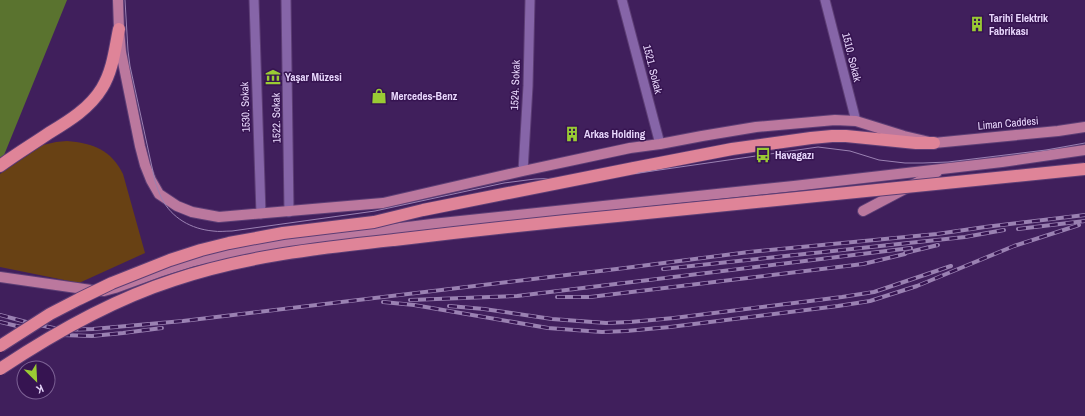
<svg xmlns="http://www.w3.org/2000/svg" width="1085" height="416" font-family="'Archivo Narrow',sans-serif">
<style>
.green{fill:#684114}
.water{fill:#5a732f}
.lines{fill:none;stroke-linecap:round;stroke-linejoin:round}
.minor-casing{stroke:#5d3e75;stroke-width:11}
.major-casing{stroke:#5d3e75;stroke-width:12}
.highway-casing{stroke:#5d3e75;stroke-width:14}
.minor{stroke:#8665a8;stroke-width:9}
.major{stroke:#bb789e;stroke-width:10}
.highway{stroke:#df8498;stroke-width:12}
.tram{stroke:#9a81b2;stroke-width:1}
.rail-casing{stroke:#9a81b2;stroke-width:4}
.rail{stroke:#361451;stroke-width:2.5;stroke-dasharray:8;stroke-linecap:butt}
.highway-bridge-casing{stroke:#5d3e75;stroke-width:14;stroke-linecap:butt}
.highway-bridge{stroke:#df8498;stroke-width:12}
.labels{text-anchor:middle;dominant-baseline:central;stroke-width:3;stroke-linejoin:round;paint-order:stroke}
.poi-label{font-size:11px;font-weight:bold;fill:#e8d7fc;stroke:#361451;text-anchor:start}
.street-label{font-size:11px;fill:#e8d7fc;stroke:#361451}
</style>
<rect width="100%" height="100%" fill="#401f5c"/>
<path class="green" d="M67,141C93,143 111,150 123,174L145,253L79,283L0,267V174L43,145L56,142Z"/>
<polygon class="water" points="0,0 67,0 0,165"/>
<g class="lines">
<defs>
<g id="minor">
<polyline points="254,0 261,214"/>
<polyline points="286,0 289,212"/>
<polyline points="622,0 660,144"/>
<polyline points="825,0 856,121"/>
<polyline points="523,171 528,86 530,0"/>
</g>
<g id="major">
<polyline points="118,0 119,29 121,52 140,146 145,165 151,180 159,194 177,206 192,212 219,217 383,203 523,171 630,148 660,144 702,136 756,127 835,120 856,121 904,136 934,143 1058,131 1085,127"/>
<polyline points="863,211 937,172"/>
<polyline points="0,277 91,290 104,291 115,288 159,272 194,261 240,251 304,240 432,224 794,186 1002,162 1085,150"/>
</g>
<g id="highway">
<path d="M0,166C16,154 33,144 49,133C69,121 90,108 102,88C113,70 115,48 119,29"/>
<polyline points="634,168 732,149 811,138 832,136 846,136 916,143 934,143"/>
</g>
</defs>
<use href="#minor" class="minor-casing"/>
<use href="#major" class="major-casing"/>
<use href="#highway" class="highway-casing"/>
<use href="#minor" class="minor"/>
<use href="#major" class="major"/>
<use href="#highway" class="highway"/>
<path class="tram" d="M125,0L128,51L130,66L155,181C157,187 159,193 162,199C172,218 191,229 213,231C219,232 225,231 232,231L375,211L504,183L535,179L618,176L818,147L850,151L879,160L905,163H923L948,162L1046,150L1085,143"/>
<defs>
<g id="rail">
<polyline points="1018,229 1085,221"/>
<polyline points="905,253 938,245"/>
<polyline points="663,269 965,237 1004,230"/>
<polyline points="557,297 590,297 863,264 905,254"/>
<polyline points="410,300 517,296 911,248"/>
<polyline points="383,302 414,305 548,328 602,332 626,331 670,327 838,306 870,301 917,286 1014,246 1079,225"/>
<polyline points="449,306 484,309 552,319 606,323 630,322 674,318 842,297 874,292 951,266"/>
<polyline points="0,315 30,323 63,330 93,329 183,321 625,268 749,252 937,234 985,227 1085,215"/>
<polyline points="0,322 21,327"/>
<polyline points="62,335 92,336 123,333 162,328"/>
</g>
</defs>
<use href="#rail" class="rail-casing"/>
<use href="#rail" class="rail"/>
<defs>
<g id="highway-bridge">
<polyline points="0,346 50,314 79,299 112,283 170,260 201,250 229,243 283,233 374,222 423,210 634,168"/>
<path d="M0,369C54,333 112,300 174,280C245,256 320,248 394,240C468,231 542,223 617,216C773,201 929,186 1085,169"/>
</g>
</defs>
<use href="#highway-bridge" class="highway-bridge-casing"/>
<use href="#highway-bridge" class="highway-bridge"/>
</g>
<defs>
<symbol id="building-bare" viewBox="-9 -9 18 18"><path d="M-4-6H4V6H1V3H-1V6H-4ZM-2.5-4.3h1.7v1.8h-1.7ZM.8-4.3h1.7v1.8H.8ZM-2.5-1h1.7V.8h-1.7ZM.8-1h1.7V.8H.8Z" fill="#9acb34" stroke="#361451" stroke-width="2.5" paint-order="stroke"/></symbol>
<symbol id="museum-bare" viewBox="-9 -9 18 18"><path d="M0-6L6-3V-2H-6V-3ZM-5-1h2V3h-2ZM-1-1h2V3h-2ZM3-1h2V3H3ZM-6 4H6V6H-6Z" fill="#9acb34" stroke="#361451" stroke-width="2.5" paint-order="stroke"/></symbol>
<symbol id="shop-bare" viewBox="-9 -9 18 18"><path d="M-5-2.5h2.3a2.7 3.5 0 0 1 5.4 0H5L5.5 6h-11ZM-1.5-2.5h3a1.5 2.3 0 0 0-3 0Z" fill="#9acb34" stroke="#361451" stroke-width="2.5" paint-order="stroke"/></symbol>
<symbol id="bus-bare" viewBox="-9 -9 18 18"><path d="M-5-6H5V4H4V6H2V4H-2V6H-4V4H-5ZM-3.5-4V0h7V-4ZM-3.5 1.2v1.5H-2V1.2ZM2 1.2v1.5H3.5V1.2Z" fill="#9acb34" stroke="#361451" stroke-width="2.5" paint-order="stroke"/></symbol>
</defs>
<g fill-rule="evenodd">
<use href="#building-bare" x="966" y="13" width="22" height="22"/>
<use href="#museum-bare" x="262" y="66" width="22" height="22"/>
<use href="#shop-bare" x="368" y="85" width="22" height="22"/>
<use href="#building-bare" x="561" y="123" width="22" height="22"/>
<use href="#bus-bare" x="752" y="144" width="22" height="22"/>
</g>
<g class="labels">
<g class="poi-label">
<text x="989" y="18">Tarihî Elektrik<tspan x="989" dy="13">Fabrikası</tspan></text>
<text x="285" y="77">Yaşar Müzesi</text>
<text x="391" y="96">Mercedes-Benz</text>
<text x="584" y="134">Arkas Holding</text>
<text x="775" y="155">Havagazı</text>
</g>
<g class="street-label">
<text transform="translate(852 57) rotate(76)">1510. Sokak</text>
<text transform="translate(653 69) rotate(76)">1521. Sokak</text>
<text transform="translate(515 85) rotate(-88)">1524. Sokak</text>
<text transform="translate(245 107) rotate(-92)">1530. Sokak</text>
<text transform="translate(276 118) rotate(-91)">1522. Sokak</text>
<text transform="translate(1008 123) rotate(-5)">Liman Caddesi</text>
</g>
</g>
<g transform="translate(36 380) rotate(156)"><circle r="19" fill="#361451" stroke="#7d6295"/>
<path d="M0-3L7 15L0 10L-7 15Z" fill="#9acb34"/>
<text y="-6" font-size="11" font-weight="bold" text-anchor="middle" fill="#e8d7fc">K</text>
</g>
</svg>
